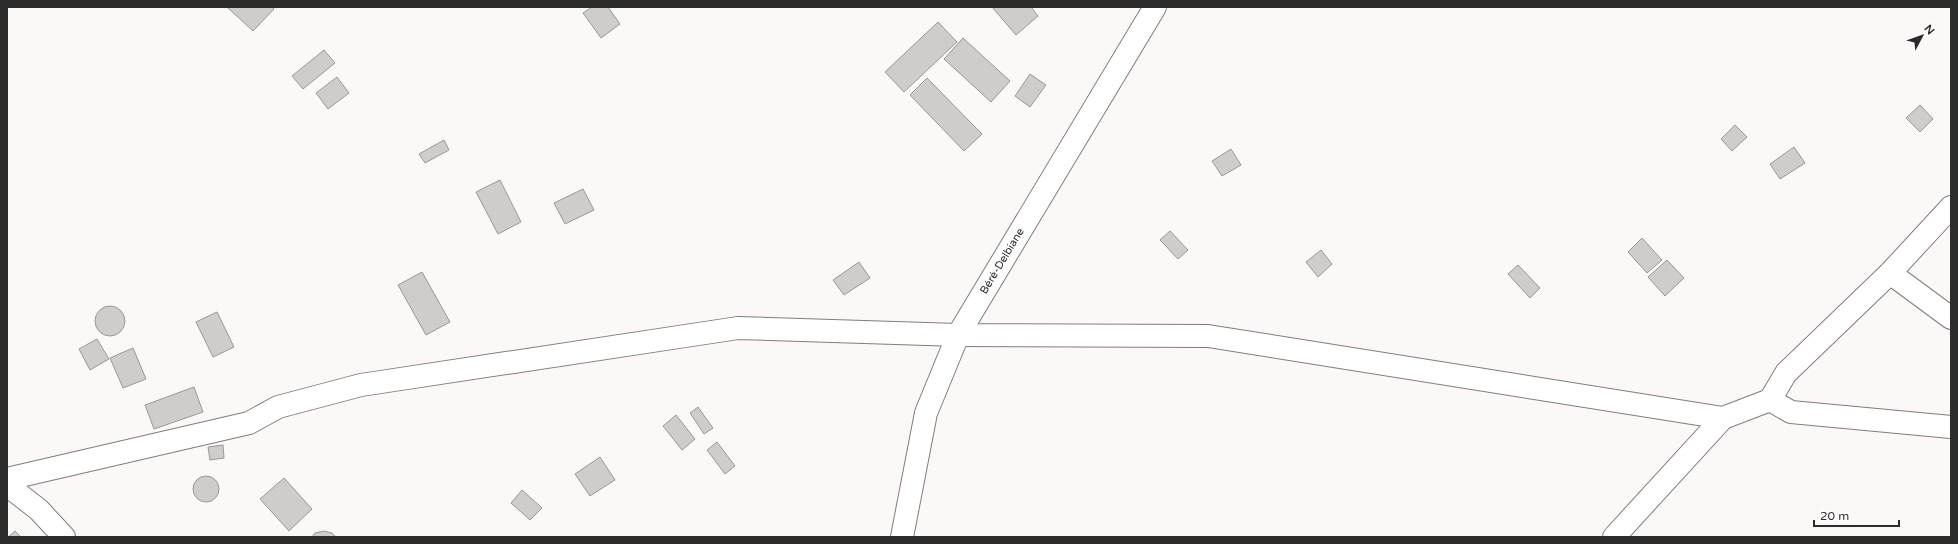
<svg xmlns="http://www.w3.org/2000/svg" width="1958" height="544" font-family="'Varela Round',sans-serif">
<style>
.building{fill:#d0cccc;stroke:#9b9796}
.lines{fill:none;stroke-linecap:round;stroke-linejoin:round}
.street-casing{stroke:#817d7e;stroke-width:24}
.secondary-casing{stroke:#817d7e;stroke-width:24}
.street{stroke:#fff;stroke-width:22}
.secondary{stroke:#fff;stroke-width:22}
.labels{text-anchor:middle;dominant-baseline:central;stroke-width:3;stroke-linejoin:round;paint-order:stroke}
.street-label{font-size:11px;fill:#2d2c2c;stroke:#fff}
</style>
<rect width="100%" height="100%" fill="#fcf8f8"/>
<g class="building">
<polygon points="227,7 272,7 274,9 253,31"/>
<polygon points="592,7 608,7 620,24 601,38 583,13"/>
<polygon points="992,7 1031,7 1038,16 1016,35"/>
<polygon points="938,22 957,42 904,92 885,72"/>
<polygon points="963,38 1010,81 991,102 944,59"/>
<polygon points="324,50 335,63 303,89 292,76"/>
<polygon points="1030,74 1046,85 1030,107 1015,96"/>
<polygon points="337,77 349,93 328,109 316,93"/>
<polygon points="927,78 982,134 964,151 910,95"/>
<polygon points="1920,105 1933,119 1920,132 1906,118"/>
<polygon points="1735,125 1747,137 1732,151 1721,139"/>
<polygon points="444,140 449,150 425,163 419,154"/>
<polygon points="1794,147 1805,163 1780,179 1770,164"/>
<polygon points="1231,149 1241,165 1222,176 1212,161"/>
<polygon points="500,180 521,222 498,234 476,192"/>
<polygon points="583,189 594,210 565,224 554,203"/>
<polygon points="1170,231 1188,250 1178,259 1160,240"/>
<polygon points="1642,238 1662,260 1647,273 1628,252"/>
<polygon points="1321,250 1332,264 1318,277 1306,262"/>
<polygon points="1667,260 1684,278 1665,296 1648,277"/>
<polygon points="859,262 870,278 844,295 833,280"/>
<polygon points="1518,265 1540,288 1530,298 1508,274"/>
<polygon points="422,272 450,322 426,335 398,285"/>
<circle cx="110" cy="321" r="15"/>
<polygon points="217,312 234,347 213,357 196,322"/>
<polygon points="97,339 109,359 90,370 79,349"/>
<polygon points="133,348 146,379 123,388 110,358"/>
<polygon points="194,387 203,412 154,429 145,405"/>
<polygon points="698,407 713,428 704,434 690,413"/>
<polygon points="676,415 695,439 682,450 663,426"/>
<polygon points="717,442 735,466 725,474 707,450"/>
<polygon points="223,445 224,458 210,460 208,447"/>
<polygon points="600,457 615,480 590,496 575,474"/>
<circle cx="206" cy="489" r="13"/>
<polygon points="284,478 312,509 289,531 260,499"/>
<polygon points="522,490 542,508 530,520 511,503"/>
<polygon points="15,531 21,537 8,537"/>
<polygon points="324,531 332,533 336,537 312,537 315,533"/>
</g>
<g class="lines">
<defs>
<g id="street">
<polyline points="1890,273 1951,318"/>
<polyline points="1770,400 1791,412 1951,427"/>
<polyline points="7,479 249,423 278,407 361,385 738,328 958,335 1208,336 1723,418 1770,400 1786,373 1890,273 1951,207"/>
<polyline points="7,485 39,510 64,537"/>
<polyline points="1614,537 1723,418"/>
</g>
<polyline id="secondary" points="902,537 926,413 958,335 1155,7"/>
</defs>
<use href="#street" class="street-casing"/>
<use href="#secondary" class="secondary-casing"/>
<use href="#street" class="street"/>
<use href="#secondary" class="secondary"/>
</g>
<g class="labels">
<g class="street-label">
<text transform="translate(1002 261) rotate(-59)">Béré-Delbiane</text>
</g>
</g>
<rect width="1958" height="544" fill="none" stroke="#2d2c2c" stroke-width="16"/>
<g transform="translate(1922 36) rotate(49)" stroke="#ffffff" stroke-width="3" paint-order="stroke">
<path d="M0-3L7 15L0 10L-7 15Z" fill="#2d2c2c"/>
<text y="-6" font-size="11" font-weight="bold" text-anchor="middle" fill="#2d2c2c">N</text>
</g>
<path d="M1814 520v6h85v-6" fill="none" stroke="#2d2c2c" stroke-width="2"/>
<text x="1820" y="520" font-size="12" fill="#2d2c2c" stroke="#ffffff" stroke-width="3" paint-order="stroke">20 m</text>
</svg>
